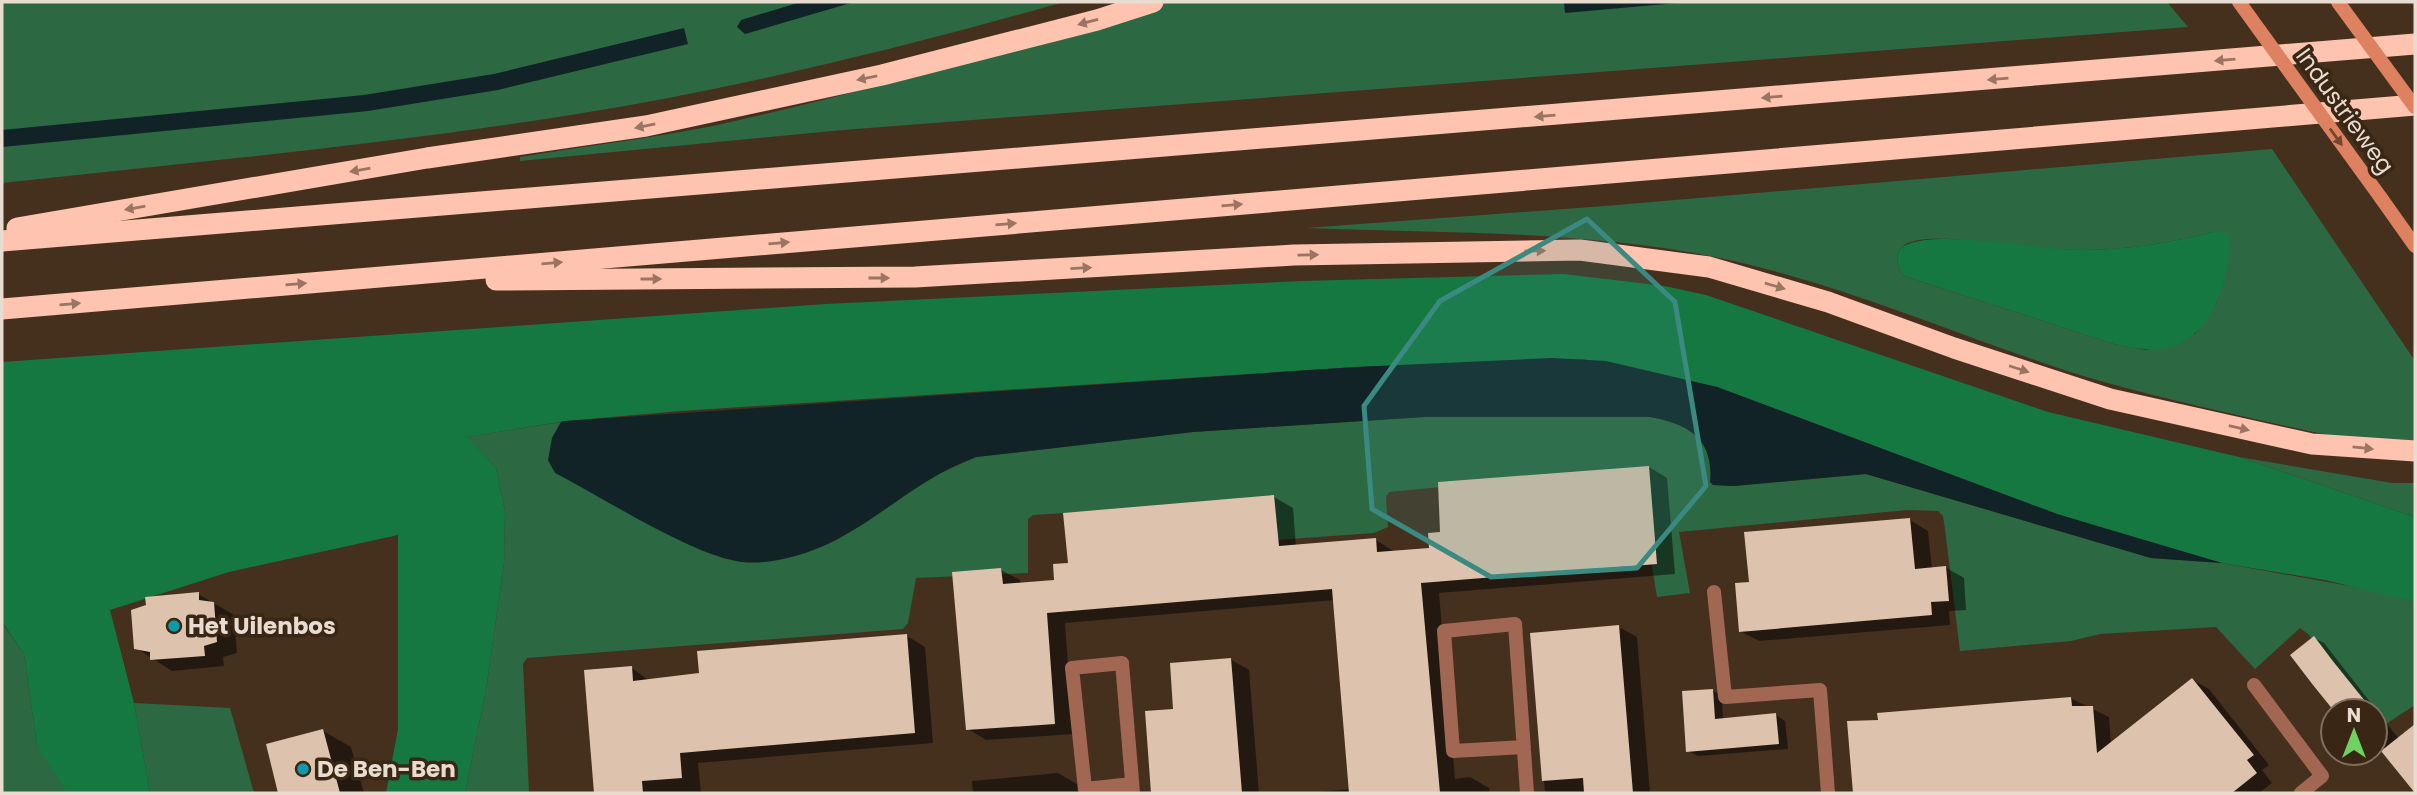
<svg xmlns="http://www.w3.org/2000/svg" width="2417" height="795" font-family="Poppins,sans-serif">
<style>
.green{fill:#2c6841;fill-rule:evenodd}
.forest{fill:#157841}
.water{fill:#112327}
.shadow{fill:#0007}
.building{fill:#ddc3ad}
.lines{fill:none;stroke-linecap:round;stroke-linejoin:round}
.street{stroke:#a16752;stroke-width:14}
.secondary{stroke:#dd8160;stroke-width:14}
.highway{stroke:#fec4af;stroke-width:21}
.secondary-bridge{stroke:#dd8160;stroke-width:14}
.oneway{fill:#9c7562}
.oneway2{fill:#73462f}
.marked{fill:#3a8a82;fill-opacity:0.2;stroke:#3a8a82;stroke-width:5;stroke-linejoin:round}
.culture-dot{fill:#0f9aa8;stroke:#3a2614;stroke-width:2.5}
.labels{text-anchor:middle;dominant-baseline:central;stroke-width:7;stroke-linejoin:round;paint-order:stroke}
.street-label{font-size:23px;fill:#e8dbd0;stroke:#3a2614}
.poi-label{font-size:23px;font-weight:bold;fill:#e8dbd0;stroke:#3a2614;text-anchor:start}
</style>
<rect width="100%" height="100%" fill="#45301e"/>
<g class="green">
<path d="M2,2H1064C930,40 795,74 658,100C442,140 221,159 2,183Z"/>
<path d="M1166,2H2167L2188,27L843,130L520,161V157C591,145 665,137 735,121C881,88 1023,46 1166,2Z"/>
<path d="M2272,149L2415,361V445C2359,445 2301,429 2246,417C2185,403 2124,389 2064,370C1964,337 1868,295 1766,269C1617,229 1459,234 1306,228L1605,206ZM2213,232L2217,302L2195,334L2146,350L2114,344L1904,276C1898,268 1893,256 1902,247C1913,236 1949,239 1964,240C2003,242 2042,250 2081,250C2125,250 2171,243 2213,232Z"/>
<path d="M1424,417H1650C1688,424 1714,439 1711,481L1713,485L1734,486L1866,474L2151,558L2222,563L2377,591L2415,602V705L2383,726L2375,717V711H2371L2308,634L2300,628L2255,669L2216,627L2100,634L2071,641L1960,651L1945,529L1943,516L1938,511L1907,510L1679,532L1690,593L1657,597L1636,468L1389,492L1386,497L1388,527L1374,533L1276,540L1263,501L1033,515L1028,519V573L916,578L908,623L903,629L527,658L523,664L529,793H465L486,690L504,563L505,511L496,468L466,437L561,422L552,438L696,547L741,562L976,457L1193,432Z"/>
<polygon points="2239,457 2392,483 2415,483 2415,517"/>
<polygon points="2,623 24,654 37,745 74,793 2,793"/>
<polygon points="134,703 230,708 254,793 150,793"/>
</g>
<g class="forest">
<path d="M2213,232L2229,233C2232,277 2212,342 2162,349C2146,351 2130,347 2114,344L1904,276C1896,266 1893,251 1906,245C1940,229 2040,250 2081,250C2125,250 2171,243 2213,232Z"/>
<polygon points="1564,274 1664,286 1706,295 2048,412 2239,457 2415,517 2415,602 2325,580 2222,563 2131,537 2057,514 1717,387 1582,359 1356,367 680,411 566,421 467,437 496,468 505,511 504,563 486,690 465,793 386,793 398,729 398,535 229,572 110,610 134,703 150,793 67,793 37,745 24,654 2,622 2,362 826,304 1302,281"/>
</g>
<g class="water">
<polygon points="801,2 854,2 745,34 737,27 741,20"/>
<polygon points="1564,2 1688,2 1565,13"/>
<polygon points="684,28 688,44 498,90 368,111 2,147 2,130 364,95 494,74"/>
<path d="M1552,358L1606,361L1717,387L2057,514L2222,563L2151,558L1866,474L1734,486L1713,485L1710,482C1714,439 1689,424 1650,417H1424L1193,432L976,457C919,478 881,518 830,543C804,555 771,565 742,562C693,556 602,497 555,473L548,460L552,438L561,422L565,421L1356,367Z"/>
</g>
<g class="shadow">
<polygon points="1649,467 1667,478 1675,574 1439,593 1455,779 1470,777 1489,788 1490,793 1307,793 1350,789 1335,600 1065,623 1073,734 986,740 968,729 1001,570 1020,580 1020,584 1056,582 1070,565 1274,497 1293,508 1296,546 1376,540 1395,552 1431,550 1442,534"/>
<polygon points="1910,520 1928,531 1932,569 1945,567 1964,578 1966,610 1949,611 1950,625 1759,641 1740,631 1751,584"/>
<polygon points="198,594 234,615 237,653 223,657 224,666 172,671 136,648"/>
<polygon points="1619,627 1637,637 1650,793 1545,793 1532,635"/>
<polygon points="907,636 925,647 933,743 698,763 701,793 596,793 586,672 632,668 650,681 700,675"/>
<polygon points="2314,638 2324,643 2399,739 2415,727 2415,791 2382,749 2375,754 2373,753 2375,711 2336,711"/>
<polygon points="1230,659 1249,670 1259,793 1154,793 1147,712 1175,710"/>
<polygon points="2193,680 2209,689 2269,765 2262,770 2272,783 2259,793 1855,793 1849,723 2070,698 2109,717 2111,744"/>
<polygon points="1712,690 1722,696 1723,720 1776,715 1785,721 1788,749 1698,756 1688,751"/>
<polygon points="323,731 351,747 364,793 280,793 268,745"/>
<polygon points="1058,773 1077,784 1078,793 973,793 972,781"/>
</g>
<g class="building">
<polygon points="1649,466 1657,564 1421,583 1440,793 1349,793 1332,589 1047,613 1055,724 966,730 952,572 1001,568 1003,584 1054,580 1053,564 1068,563 1063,513 1274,495 1279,546 1376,538 1377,552 1429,548 1428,533 1440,532 1438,482"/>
<polygon points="1910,518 1915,569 1946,566 1949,601 1931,602 1932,615 1739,632 1735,583 1749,582 1744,532"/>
<polygon points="199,592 199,600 214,602 217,642 204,646 205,656 150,660 150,652 134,649 131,610 146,605 145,597"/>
<polygon points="1619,625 1633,793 1584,793 1583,778 1542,781 1530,633"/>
<polygon points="907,634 915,733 680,753 682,778 642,781 643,793 594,793 584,670 632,666 633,681 699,673 697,651"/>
<polygon points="2314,636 2332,660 2373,711 2334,711 2313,685 2290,655"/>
<polygon points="1231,658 1242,793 1151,793 1145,711 1173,709 1170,663"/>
<polygon points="2192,678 2254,755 2247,760 2257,773 2232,793 1853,793 1847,721 1878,720 1877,713 2071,697 2072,706 2093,706 2097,753"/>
<polygon points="1713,689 1715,719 1776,713 1779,744 1686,752 1682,691"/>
<polygon points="2415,724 2415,793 2381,751"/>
<polygon points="323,729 340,793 278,793 266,744"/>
</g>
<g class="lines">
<g class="street">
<polyline points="1714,592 1725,697 1820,690 1828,793"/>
<polyline points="2254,685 2322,776 2301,793"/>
<polyline points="1524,747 1453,751 1444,631 1515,624 1527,793"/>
<polyline points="1132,784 1085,789 1072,668 1122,663 1133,793"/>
</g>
<polyline class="secondary" points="2381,198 2415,246"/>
<g class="highway">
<polyline points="17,228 427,158 646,126 882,75 1097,20 1153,2"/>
<polyline points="2,241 2415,44"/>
<polyline points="496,280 915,277 1294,255 1580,250 1709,267 1828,302 1954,348 2110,399 2312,444 2415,451"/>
<polyline points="2,309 2415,105"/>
</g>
<g class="secondary-bridge">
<polyline points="2239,2 2381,198"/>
<polyline points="2338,2 2415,107"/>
</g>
</g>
<defs><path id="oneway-solid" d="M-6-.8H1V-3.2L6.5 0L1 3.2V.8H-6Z" transform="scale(1.75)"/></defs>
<g class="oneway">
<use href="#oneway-solid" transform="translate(1088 22) rotate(165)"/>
<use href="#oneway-solid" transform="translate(2225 60) rotate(175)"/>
<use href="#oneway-solid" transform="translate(867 78) rotate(168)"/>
<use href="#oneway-solid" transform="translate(1998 79) rotate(175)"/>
<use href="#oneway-solid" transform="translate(1772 97) rotate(175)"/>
<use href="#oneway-solid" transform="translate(1545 116) rotate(175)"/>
<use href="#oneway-solid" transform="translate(645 126) rotate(169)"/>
<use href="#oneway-solid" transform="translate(360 170) rotate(170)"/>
<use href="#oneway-solid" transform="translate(1232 205) rotate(-5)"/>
<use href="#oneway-solid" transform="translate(135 208) rotate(170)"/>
<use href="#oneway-solid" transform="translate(1006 224) rotate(-5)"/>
<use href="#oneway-solid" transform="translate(779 243) rotate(-5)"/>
<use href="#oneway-solid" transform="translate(1535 251) rotate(-1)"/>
<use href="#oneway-solid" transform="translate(1308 255) rotate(-1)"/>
<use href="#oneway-solid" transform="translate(552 263) rotate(-5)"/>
<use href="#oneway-solid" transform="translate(1081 268) rotate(-3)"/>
<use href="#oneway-solid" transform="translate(879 278)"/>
<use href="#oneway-solid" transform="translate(651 279)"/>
<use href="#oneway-solid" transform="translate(296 284) rotate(-5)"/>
<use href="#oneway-solid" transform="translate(1775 286) rotate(16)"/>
<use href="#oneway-solid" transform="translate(70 304) rotate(-5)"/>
<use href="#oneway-solid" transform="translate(2019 369) rotate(18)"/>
<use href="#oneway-solid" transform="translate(2239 428) rotate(13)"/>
<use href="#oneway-solid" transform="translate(2363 448) rotate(6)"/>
</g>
<use class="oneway2" href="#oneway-solid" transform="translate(2336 137) rotate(54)"/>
<path class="marked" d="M1587,219L1675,302L1706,486L1637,568L1491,577L1372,509L1364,406L1440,301Z"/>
<g class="culture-dot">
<circle cx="174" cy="626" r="7"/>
<circle cx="303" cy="769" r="7"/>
</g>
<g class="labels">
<g class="street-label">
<text transform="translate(2345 111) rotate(54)">Industrieweg</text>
</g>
<g class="poi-label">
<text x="188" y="626">Het Uilenbos</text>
<text x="317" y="769">De Ben-Ben</text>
</g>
</g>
<rect width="2417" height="795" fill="none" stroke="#e8dbd0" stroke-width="7"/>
<g transform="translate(2354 732)"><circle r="33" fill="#3a2614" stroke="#806e5f" stroke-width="2"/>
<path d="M0-5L12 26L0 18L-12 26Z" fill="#6ed361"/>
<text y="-10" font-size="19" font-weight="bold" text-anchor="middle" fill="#e8dbd0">N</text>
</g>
</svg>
